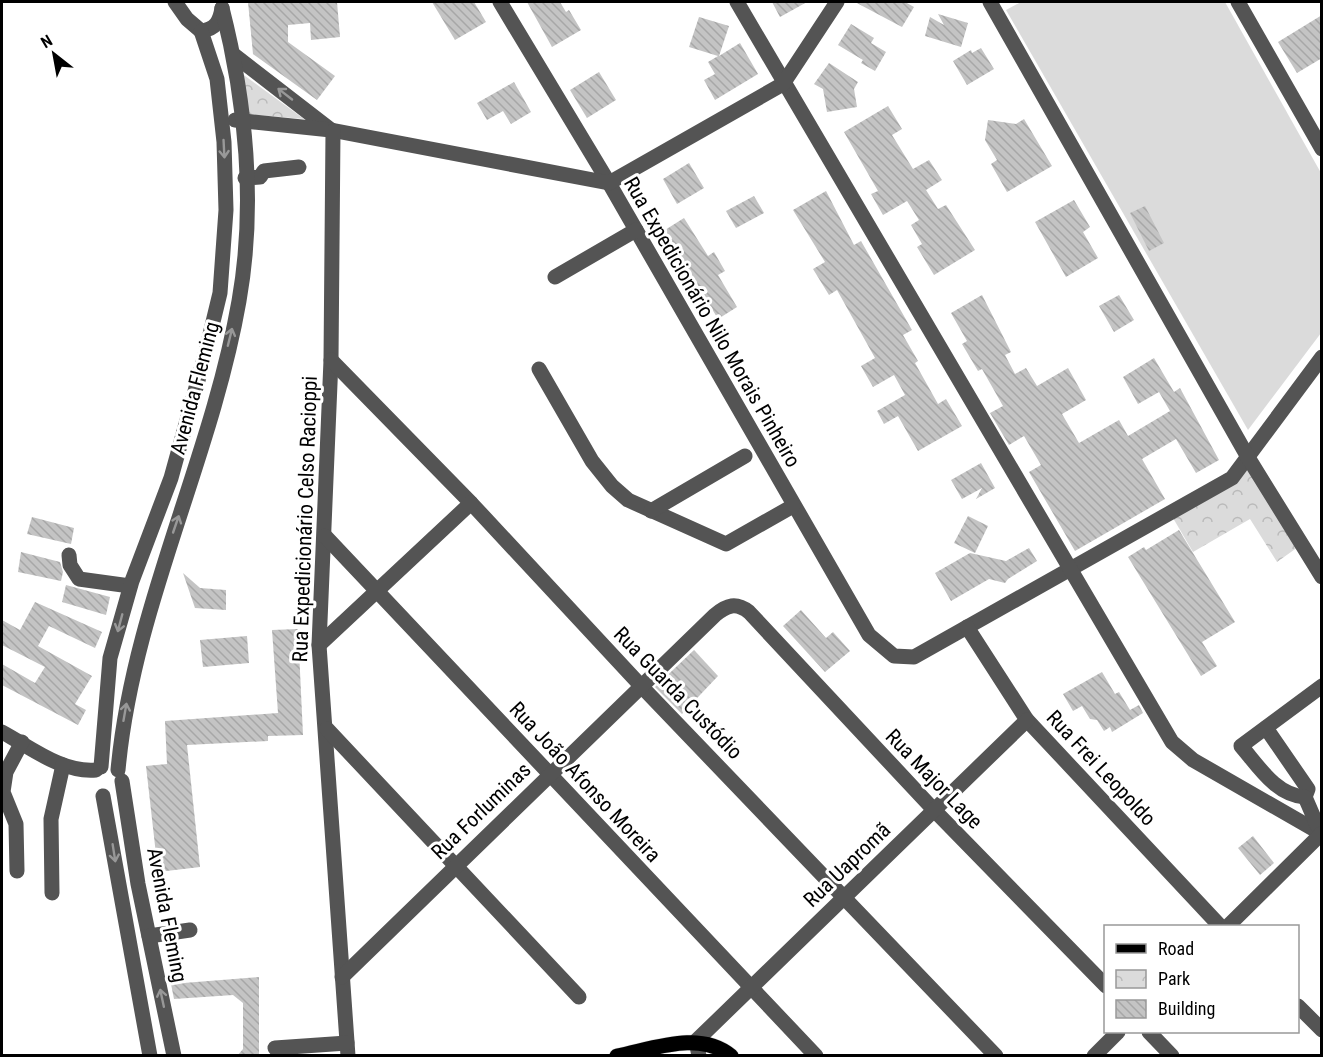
<svg xmlns="http://www.w3.org/2000/svg" width="1323" height="1057" font-family="'Roboto Condensed',sans-serif">
<style>
.park{fill:url(#park-crowns)}
.pitch{fill:#dbdbdb}
.building{fill:url(#building-back-hatch)}
.lines{fill:none;stroke-linecap:round;stroke-linejoin:round}
.major-casing{stroke:#dbdbdb;stroke-width:16}
.minor{stroke:#545454;stroke-width:15}
.major{stroke:#000;stroke-width:15}
.oneway{stroke:#989898}
.labels{text-anchor:middle;dominant-baseline:central;stroke-width:6;stroke-linejoin:round;paint-order:stroke}
.street-label{font-size:21px;fill:#000;stroke:#fff}
</style>
<defs>
<pattern id="park-crowns" width="20" height="18" patternUnits="userSpaceOnUse" patternTransform="scale(1.5)"><rect width="20" height="18" fill="#dbdbdb"/><path d="M2 6a3 3 0 1 1 6 0M12 15a3 3 0 1 1 6 0" fill="none" stroke="#bababa"/></pattern>
<pattern id="building-back-hatch" width="6" height="6" patternUnits="userSpaceOnUse" patternTransform="scale(1.5)"><rect width="6" height="6" fill="#c4c4c4"/><path d="M-1 5l2 2M0 0l6 6M5-1l2 2" fill="none" stroke="#a7a7a7"/></pattern>
</defs>
<rect width="100%" height="100%" fill="#fff"/>
<g class="park">
<polygon points="241,73 304,119 246,114"/>
<polygon points="1250,461 1298,547 1277,562 1250,519 1193,552 1173,518"/>
</g>
<polygon class="pitch" points="1021,2 1225,2 1321,173 1321,333 1248,430 1006,10"/>
<g class="building">
<polygon points="248,2 337,2 340,37 311,40 310,23 288,25 288,42 335,76 317,100 253,54"/>
<polygon points="432,2 474,2 486,22 455,40"/>
<polygon points="527,2 560,2 566,12 569,10 581,30 552,47"/>
<polygon points="772,2 807,2 780,17"/>
<polygon points="855,2 905,2 914,7 902,27"/>
<polygon points="938,14 968,23 961,47 925,36 930,17 944,25"/>
<polygon points="1322,15 1322,58 1297,73 1278,42"/>
<polygon points="699,17 729,26 719,56 740,43 758,74 715,100 704,80 715,74 708,62 718,56 689,47"/>
<polygon points="851,24 874,38 871,43 886,52 875,71 861,63 863,60 838,45"/>
<polygon points="981,48 994,69 967,85 953,61 971,50 972,53"/>
<polygon points="829,63 858,82 854,89 857,107 827,112 823,89 814,84"/>
<polygon points="599,72 616,100 587,118 570,90"/>
<polygon points="514,82 531,112 511,124 503,111 487,120 477,103"/>
<polygon points="888,106 902,129 892,135 913,169 929,160 942,180 926,190 938,209 946,205 975,250 934,275 917,247 922,244 911,225 919,220 907,201 883,215 871,194 878,191 844,132"/>
<polygon points="1024,119 1052,166 1007,192 991,164 997,160 985,140 988,120 1016,124"/>
<polygon points="689,163 704,188 677,204 663,179"/>
<polygon points="826,191 854,245 861,241 912,330 903,335 918,361 915,363 938,404 946,399 962,426 918,451 898,416 884,424 877,411 905,395 894,375 873,387 861,366 875,358 837,290 829,295 813,269 825,262 793,210"/>
<polygon points="754,196 764,213 736,228 726,211"/>
<polygon points="1074,200 1090,227 1083,232 1098,258 1066,277 1035,222"/>
<polygon points="1145,206 1164,243 1149,251 1130,213"/>
<polygon points="684,218 708,256 714,252 725,271 718,275 737,307 718,319 665,230"/>
<polygon points="982,295 1011,352 1005,355 1015,374 1026,368 1037,386 1068,368 1086,400 1062,414 1079,443 1119,420 1128,436 1170,411 1159,392 1138,404 1123,377 1154,358 1174,392 1180,388 1219,460 1196,473 1176,439 1142,459 1165,499 1075,551 1029,472 1041,465 1024,436 1009,445 990,413 1003,406 982,369 978,371 962,344 967,341 951,313"/>
<polygon points="1119,295 1134,320 1114,332 1099,306"/>
<polygon points="981,463 995,488 976,499 982,488 962,499 951,480"/>
<polygon points="968,516 988,526 975,553 954,543"/>
<polygon points="32,517 74,528 71,544 27,534"/>
<polygon points="1179,530 1235,622 1202,642 1217,666 1201,676 1128,557 1144,547 1146,550"/>
<polygon points="1029,548 1037,561 1008,579 1005,583 989,579 951,601 935,573 970,553 1006,561"/>
<polygon points="21,552 60,562 63,572 61,581 18,572"/>
<polygon points="183,573 200,588 226,590 226,610 195,608"/>
<polygon points="66,585 110,597 106,615 62,602"/>
<polygon points="35,602 102,632 95,648 49,626 38,646 92,676 75,704 86,710 78,725 2,685 2,664 35,683 45,667 2,645 2,620 20,630"/>
<polygon points="801,610 826,638 833,632 850,651 825,672 783,626"/>
<polygon points="298,629 303,735 268,736 268,741 187,745 200,867 158,872 146,766 167,764 165,721 278,713 272,630"/>
<polygon points="247,636 249,663 203,667 200,640"/>
<polygon points="694,650 718,676 682,714 655,687"/>
<polygon points="1102,672 1115,694 1119,692 1130,710 1139,705 1143,713 1112,732 1110,727 1104,731 1097,720 1090,719 1082,706 1073,711 1063,694"/>
<polygon points="1253,836 1274,863 1260,875 1238,848"/>
<polygon points="259,977 259,1056 237,1056 243,1049 243,1003 233,995 174,999 171,984"/>
</g>
<g class="lines">
<defs>
<path id="major" d="M617,1056C653,1049 700,1030 731,1056"/>
</defs>
<use href="#major" class="major-casing"/>
<g class="minor">
<path d="M175,2L187,19L201,31C216,29 220,21 222,8"/>
<polyline points="500,2 609,183 869,635 894,656 914,657 1232,478 1322,357"/>
<polyline points="737,2 1172,742 1193,760 1322,834"/>
<polyline points="990,2 1249,459 1322,577"/>
<polyline points="1238,2 1322,149"/>
<polyline points="234,55 331,130"/>
<polyline points="235,120 331,130 609,183 783,84 837,2"/>
<polyline points="333,131 331,360 319,645 348,1056"/>
<polyline points="245,178 260,177 264,171 299,167"/>
<polyline points="555,277 636,230"/>
<polyline points="331,360 471,503 643,688 996,1056"/>
<polyline points="539,369 592,461 612,486 628,500 726,544 793,506"/>
<polyline points="651,511 745,456"/>
<polyline points="325,536 816,1056"/>
<polyline points="69,555 70,565 79,579 130,586"/>
<polyline points="967,627 1027,720 1220,926"/>
<polyline points="319,645 471,503"/>
<polyline points="1266,728 1308,789 1305,797 1321,834"/>
<polyline points="327,729 579,997"/>
<path d="M2,732C30,747 62,773 96,770"/>
<polyline points="101,767 110,658 132,581 171,478 205,355 220,293 226,210 224,142 217,79 201,31"/>
<path d="M118,770C133,607 211,461 239,301C256,205 246,102 222,8"/>
<polyline points="122,781 138,884 174,1056"/>
<polyline points="103,796 150,1056"/>
<path d="M1305,797C1276,795 1259,767 1241,746L1322,686"/>
<polyline points="17,871 16,824 3,792 6,772 22,742"/>
<polyline points="52,893 51,819 63,765"/>
<polyline points="1228,926 1321,834"/>
<polyline points="149,936 190,930"/>
<path d="M342,977L715,615C727,605 736,602 749,612L934,810L1106,986"/>
<polyline points="1298,1006 1322,1030"/>
<polyline points="1149,1032 1172,1056"/>
<polyline points="275,1048 347,1043"/>
<polyline points="699,1056 696,1041 1027,720"/>
<polyline points="1094,1056 1118,1032"/>
</g>
<use href="#major" class="major"/>
</g>
<defs><path id="oneway-shaft" d="M-6 0H5M1.5-3L5.5 0L1.5 3" fill="none" stroke-width="1.6" stroke-linecap="round" stroke-linejoin="round" transform="scale(1.5)"/></defs>
<g class="oneway">
<use href="#oneway-shaft" transform="translate(285 94) rotate(-142)"/>
<use href="#oneway-shaft" transform="translate(224 149) rotate(87)"/>
<use href="#oneway-shaft" transform="translate(230 337) rotate(-76)"/>
<use href="#oneway-shaft" transform="translate(176 524) rotate(-71)"/>
<use href="#oneway-shaft" transform="translate(120 623) rotate(105)"/>
<use href="#oneway-shaft" transform="translate(125 712) rotate(-80)"/>
<use href="#oneway-shaft" transform="translate(114 853) rotate(81)"/>
<use href="#oneway-shaft" transform="translate(162 998) rotate(-102)"/>
</g>
<g class="labels">
<g class="street-label">
<text transform="translate(712 322) rotate(60)">Rua Expedicionário Nilo Morais Pinheiro</text>
<text transform="translate(195 388) rotate(-75)">Avenida Fleming</text>
<text transform="translate(305 519) rotate(-88)">Rua Expedicionário Celso Racioppi</text>
<text transform="translate(678 693) rotate(46)">Rua Guarda Custódio</text>
<text transform="translate(1101 768) rotate(47)">Rua Frei Leopoldo</text>
<text transform="translate(934 779) rotate(46)">Rua Major Lage</text>
<text transform="translate(585 782) rotate(47)">Rua João Afonso Moreira</text>
<text transform="translate(481 811) rotate(-44)">Rua Forluminas</text>
<text transform="translate(847 865) rotate(-44)">Rua Uapromã</text>
<text transform="translate(167 915) rotate(79)">Avenida Fleming</text>
</g>
</g>
<rect width="1323" height="1057" fill="none" stroke="#000000" stroke-width="6"/>
<rect x="1104" y="925" width="195" height="108" fill="#ffffff" stroke="#999999" stroke-width="1.5"/>
<rect x="1116" y="944" width="30" height="9" fill="#000000" stroke="#999999" stroke-width="1.5"/>
<text x="1158" y="955" font-size="18" fill="#000000">Road</text>
<rect x="1116" y="970" width="30" height="18" fill="url(#park-crowns)" stroke="#999999" stroke-width="1.5"/>
<text x="1158" y="985" font-size="18" fill="#000000">Park</text>
<rect x="1116" y="1000" width="30" height="18" fill="url(#building-back-hatch)" stroke="#999999" stroke-width="1.5"/>
<text x="1158" y="1015" font-size="18" fill="#000000">Building</text>
<g transform="translate(54 54) rotate(329)" stroke="#ffffff" stroke-width="4.5" paint-order="stroke">
<path d="M0-4.5L10 22L0 15L-10 22Z" fill="#000000"/>
<text y="-9" font-size="16" font-weight="bold" text-anchor="middle" fill="#000000">N</text>
</g>
</svg>
